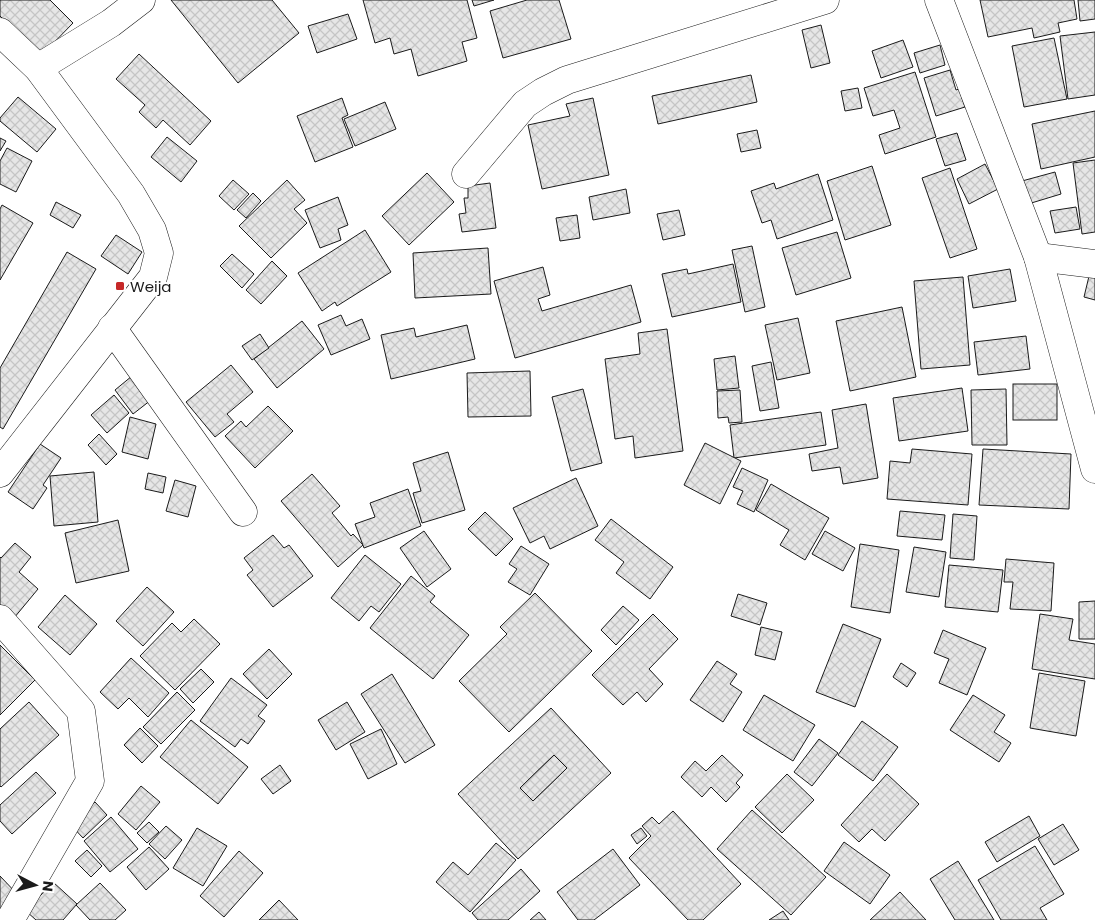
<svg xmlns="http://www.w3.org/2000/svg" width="1095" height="920" font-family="Poppins,sans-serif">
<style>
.building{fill:url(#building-cross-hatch);stroke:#1a1a1a;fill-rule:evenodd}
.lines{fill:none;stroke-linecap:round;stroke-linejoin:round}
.street-casing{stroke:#1a1a1a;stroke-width:29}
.street{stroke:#fff;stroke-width:28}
.poi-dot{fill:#c62828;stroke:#fff;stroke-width:2}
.labels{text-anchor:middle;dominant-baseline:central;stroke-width:4;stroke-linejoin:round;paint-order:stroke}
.poi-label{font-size:15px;fill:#1a1a1a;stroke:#fff;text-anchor:start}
</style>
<defs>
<pattern id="building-cross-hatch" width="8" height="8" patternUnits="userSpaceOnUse" patternTransform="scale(1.25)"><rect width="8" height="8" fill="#e6e6e6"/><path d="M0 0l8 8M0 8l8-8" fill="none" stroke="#c5c5c5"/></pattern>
</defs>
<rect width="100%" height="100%" fill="#fff"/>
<g class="building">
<polygon points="0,0 50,0 73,23 41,56 0,16"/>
<polygon points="171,0 272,0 299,33 238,83"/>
<polygon points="363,0 467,0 477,38 462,42 467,61 418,76 411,49 394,54 390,38 375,43"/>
<polygon points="472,0 494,0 474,6"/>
<polygon points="527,0 559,0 571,39 503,58 490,11"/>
<polygon points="980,0 1074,0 1077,19 1058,23 1060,32 1034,38 1032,28 988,37"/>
<polygon points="1078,0 1095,0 1095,19 1080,21"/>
<polygon points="348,14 357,39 317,53 308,26"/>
<polygon points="821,25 830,63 811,68 802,30"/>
<polygon points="1095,32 1095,95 1068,99 1060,36"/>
<polygon points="1054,38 1067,99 1024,107 1012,46"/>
<polygon points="903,40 913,67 881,78 872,51"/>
<polygon points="940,45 945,65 920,73 914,53"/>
<polygon points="139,54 211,121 190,145 163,120 156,128 139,112 145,105 116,79"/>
<polygon points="950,70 956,90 959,89 965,107 936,116 924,78"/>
<polygon points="915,72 936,137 885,154 879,135 900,128 894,110 873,116 864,88"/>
<polygon points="751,75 757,102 658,124 652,96"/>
<polygon points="858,88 862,108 845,111 841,91"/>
<polygon points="18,97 56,129 37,152 0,121 0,118"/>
<polygon points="342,98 348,115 342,118 353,147 315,162 297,116"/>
<polygon points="593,98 609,175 542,189 528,125 570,116 566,104"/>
<polygon points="385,102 396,129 355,146 344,119"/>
<polygon points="1095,111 1095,157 1041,169 1032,124"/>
<polygon points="757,130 761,148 741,152 737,134"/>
<polygon points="957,133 966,160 945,166 936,139"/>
<polygon points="167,137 197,161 181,182 151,157"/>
<polygon points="0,138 6,141 0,151"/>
<polygon points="7,148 32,161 16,192 0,184 0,161"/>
<polygon points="1095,160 1095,232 1082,234 1073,163"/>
<polygon points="985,164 998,189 969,204 957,179"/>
<polygon points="872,166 891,225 845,240 827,181"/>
<polygon points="950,168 977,249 950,258 922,178"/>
<polygon points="1055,172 1061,194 1028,204 1022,181"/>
<polygon points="427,173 454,202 409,245 382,216"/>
<polygon points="818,174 833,220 777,239 771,220 762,223 751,191 774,183 776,189"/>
<polygon points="233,180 249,194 234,210 219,196"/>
<polygon points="287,180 305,200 294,209 307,223 271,258 239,226"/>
<polygon points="490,183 496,228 462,232 459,214 466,213 464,198 468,198 468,186"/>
<polygon points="626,189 630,213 593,220 589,197"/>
<polygon points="253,193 261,201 246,218 237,210"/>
<polygon points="338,197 348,225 338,229 341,240 320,248 305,210"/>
<polygon points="56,202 81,215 73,228 50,215"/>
<polygon points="2,205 33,223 0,280 0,209"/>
<polygon points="1076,207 1080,229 1055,233 1050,211"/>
<polygon points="679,210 685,235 663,240 657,214"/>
<polygon points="577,215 580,238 560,241 556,218"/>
<polygon points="365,230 391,272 337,306 335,302 322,311 298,273"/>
<polygon points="837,232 851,278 796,295 782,248"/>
<polygon points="116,235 142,252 128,274 101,256"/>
<polygon points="752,246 765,307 745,312 732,250"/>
<polygon points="488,248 491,294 415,298 413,253"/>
<polygon points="67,252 96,269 3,429 0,427 0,368"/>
<polygon points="232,254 254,274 242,288 220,266"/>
<polygon points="272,261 287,276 261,304 246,290"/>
<polygon points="733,264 741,302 672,317 662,274 687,269 688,274"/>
<polygon points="543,267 550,295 538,299 542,311 631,285 641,322 515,358 494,281"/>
<polygon points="1010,269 1016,301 973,308 968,276"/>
<polygon points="1090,272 1095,273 1095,300 1084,297"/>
<polygon points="963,277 970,365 921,369 914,281"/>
<polygon points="902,307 916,377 850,391 836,321"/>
<polygon points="341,315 346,326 362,319 370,339 331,355 318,325"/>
<polygon points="798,318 810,373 777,380 765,325"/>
<polygon points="302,321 324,349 277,388 254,359"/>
<polygon points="467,325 475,359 391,379 381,335 414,328 416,337"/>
<polygon points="667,329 683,451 635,458 633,436 615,439 605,359 640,354 638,333"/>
<polygon points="260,334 269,348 252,360 242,346"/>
<polygon points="1026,336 1030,369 978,375 974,342"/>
<polygon points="735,356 739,388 717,390 714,359"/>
<polygon points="771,362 779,408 760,411 752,366"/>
<polygon points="231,365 253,392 227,414 234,422 215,437 186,402"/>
<polygon points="530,371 531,416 468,417 467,373"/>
<polygon points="132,376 151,400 133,414 115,390"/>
<rect x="1013" y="384" width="44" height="36"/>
<polygon points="962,388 968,431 899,441 893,398"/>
<polygon points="583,389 602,463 571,471 552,397"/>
<polygon points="1006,389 1007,445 972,445 971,390"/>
<polygon points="740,390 742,422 729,423 728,417 718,418 717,391"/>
<polygon points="114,395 129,413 107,433 91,415"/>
<polygon points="866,404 878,478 843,484 840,467 812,471 809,454 838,448 832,410"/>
<polygon points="268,406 293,431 255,468 225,436 241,421 246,427"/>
<polygon points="821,412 826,445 734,458 730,425"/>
<polygon points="130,417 156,424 148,459 122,452"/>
<polygon points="99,434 117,454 106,465 88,445"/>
<polygon points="705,443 741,461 720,504 684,485"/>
<polygon points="40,444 61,458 43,485 47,488 33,509 8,492"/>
<polygon points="912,449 972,454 968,505 887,499 890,461 910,463"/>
<polygon points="983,449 1071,454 1069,509 979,505"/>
<polygon points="448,452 465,510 422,523 413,493 421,491 413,463"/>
<polygon points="742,468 768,480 754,512 737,504 743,491 733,487"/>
<polygon points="94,472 98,522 54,526 50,476"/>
<polygon points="148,473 166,477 163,493 145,489"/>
<polygon points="312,474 340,506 332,513 351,536 353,534 363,545 338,567 281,501"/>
<polygon points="576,478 598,526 550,549 544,536 530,543 513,508"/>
<polygon points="175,480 196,486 188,517 166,511"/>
<polygon points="771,484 829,518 805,560 780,545 789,530 756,510"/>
<polygon points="408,489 421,526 364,548 355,524 375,517 370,503"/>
<polygon points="900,511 945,515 942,540 897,536"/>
<polygon points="485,512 513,539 496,556 468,529"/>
<polygon points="953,514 977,516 974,560 950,558"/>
<polygon points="611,519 673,567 650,599 616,573 624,562 595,540"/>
<polygon points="118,520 129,571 76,583 65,533"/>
<polygon points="424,531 451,569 427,587 400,548"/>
<polygon points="825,531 855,548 843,571 812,554"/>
<polygon points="273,535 284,548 289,545 313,576 273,607 247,575 253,570 244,558"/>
<polygon points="15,543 31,557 19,572 38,589 14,618 0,606 0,557 1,558"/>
<polygon points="860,544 899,550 890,613 851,607"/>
<polygon points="521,546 549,564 530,595 508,582 517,569 509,564"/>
<polygon points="914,547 946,552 939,597 906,592"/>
<polygon points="365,555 401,584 379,612 371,606 359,621 331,598"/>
<polygon points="1006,559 1054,563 1051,611 1010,609 1013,582 1004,582"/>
<polygon points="949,565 1003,570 998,612 945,607"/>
<polygon points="411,576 435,596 430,602 469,635 433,679 370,628"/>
<polygon points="147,587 174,612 143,646 116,621"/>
<polygon points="535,593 592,651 509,732 459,681 507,634 500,627"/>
<polygon points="738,594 767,603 760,625 731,616"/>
<polygon points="65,595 97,624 70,655 38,627"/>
<polygon points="1095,601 1095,639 1079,639 1079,602"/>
<polygon points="623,606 639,620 616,645 601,630"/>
<polygon points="653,614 678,639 649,669 663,684 646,702 637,692 623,705 592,675"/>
<polygon points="1040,614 1073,619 1069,640 1095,644 1095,679 1032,669"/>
<polygon points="194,619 220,644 175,690 140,656 172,623 181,632"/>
<polygon points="843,624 881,639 855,707 816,692"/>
<polygon points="761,627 782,632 775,660 755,655"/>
<polygon points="943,630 986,648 967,695 939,683 949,659 934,653"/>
<polygon points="0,645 35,680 0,715"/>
<polygon points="269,649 292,674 267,699 243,674"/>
<polygon points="131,658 169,693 148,717 129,698 118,709 100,692"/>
<polygon points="717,661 737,674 730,684 742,692 723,722 690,700"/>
<polygon points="901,663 916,673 907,687 893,677"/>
<polygon points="201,669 214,682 193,703 180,689"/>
<polygon points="1039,673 1085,681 1076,736 1030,728"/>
<polygon points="392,674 435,745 405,763 361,694"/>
<polygon points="231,678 267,705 258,716 265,721 248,744 241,739 235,747 200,721"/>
<polygon points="177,692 195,710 161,744 143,727"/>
<polygon points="764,695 815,725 793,761 743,730"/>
<polygon points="973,695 1005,715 994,732 1011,743 999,762 950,730"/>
<polygon points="29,702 59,735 1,787 0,786 0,729"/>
<polygon points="347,702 365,732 336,750 318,720"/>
<path d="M551,708L611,773L518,859L458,794ZM554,755L567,768L533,801L520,788Z"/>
<polygon points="191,720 248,767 218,804 160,757"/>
<polygon points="862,721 898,747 873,781 838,755"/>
<polygon points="140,728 158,746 142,763 124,745"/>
<polygon points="381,729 397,764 368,779 350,744"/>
<polygon points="819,739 838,753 812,786 794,772"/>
<polygon points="554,755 567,768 533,801 520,788"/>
<polygon points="722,755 743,775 736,783 740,787 726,802 711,787 702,797 681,777 695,761 706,771"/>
<polygon points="280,765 291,781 273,794 261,779"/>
<polygon points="36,772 56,793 12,834 0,821 0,805"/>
<polygon points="787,774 814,800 782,833 755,807"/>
<polygon points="887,774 919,804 885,841 872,829 859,842 841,825"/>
<polygon points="141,786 160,802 136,830 118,814"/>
<polygon points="95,802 107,815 83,838 70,824"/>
<polygon points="752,810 826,877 791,915 717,849"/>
<polygon points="673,811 741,884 703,920 688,920 629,858 651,836 642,826 652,817 659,824"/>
<polygon points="1029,816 1040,836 997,862 985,842"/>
<polygon points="111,817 138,849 110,872 84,841"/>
<polygon points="149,822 159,832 147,843 137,833"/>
<polygon points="1063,824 1079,850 1054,865 1038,839"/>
<polygon points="166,826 182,840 165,859 149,844"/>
<polygon points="197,828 227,846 203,886 173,868"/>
<polygon points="641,828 647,836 637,844 631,835"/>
<polygon points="844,842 890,875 870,904 824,871"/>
<polygon points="496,843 516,860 470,912 436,882 453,862 468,875"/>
<polygon points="1035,846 1064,894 1040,908 1047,920 1001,920 978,880"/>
<polygon points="149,847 169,869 146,890 127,867"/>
<polygon points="613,849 640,885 594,920 578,920 557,892"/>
<polygon points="87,850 102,866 91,877 75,861"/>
<polygon points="239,851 263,873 224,917 200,896"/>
<polygon points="958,861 994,920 955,920 930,879"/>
<polygon points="521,869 540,891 508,920 478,920 472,913"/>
<polygon points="0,876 19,896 0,915"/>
<polygon points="53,882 77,904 63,920 36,920 26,911"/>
<polygon points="100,883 126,910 115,920 90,920 76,905"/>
<polygon points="900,892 926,920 870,920"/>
<polygon points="279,900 298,920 259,920"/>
<polygon points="783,911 789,920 769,920"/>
<polygon points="539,912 546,920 530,920"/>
</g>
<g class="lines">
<defs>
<g id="street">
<polyline points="939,0 1038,257 1095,469"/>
<polyline points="0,32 38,68 131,194 152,230 159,253 153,277 0,473"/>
<polyline points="38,68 111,23 141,0"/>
<polyline points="466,174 525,104 543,92 567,80 825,0"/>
<polyline points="1038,257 1095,264"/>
<polyline points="112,328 243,512"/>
<polyline points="0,619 81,711 90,781 10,920"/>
</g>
</defs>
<use href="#street" class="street-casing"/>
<use href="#street" class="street"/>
</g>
<rect class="poi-dot" x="115" y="281" width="10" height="10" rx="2.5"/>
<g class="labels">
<g class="poi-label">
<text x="130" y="286">Weija</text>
</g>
</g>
<g transform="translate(35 885) rotate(96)" stroke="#ffffff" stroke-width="4" paint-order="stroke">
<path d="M0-4L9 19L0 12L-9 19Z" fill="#1a1a1a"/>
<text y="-8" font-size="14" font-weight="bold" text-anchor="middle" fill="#1a1a1a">N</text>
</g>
</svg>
